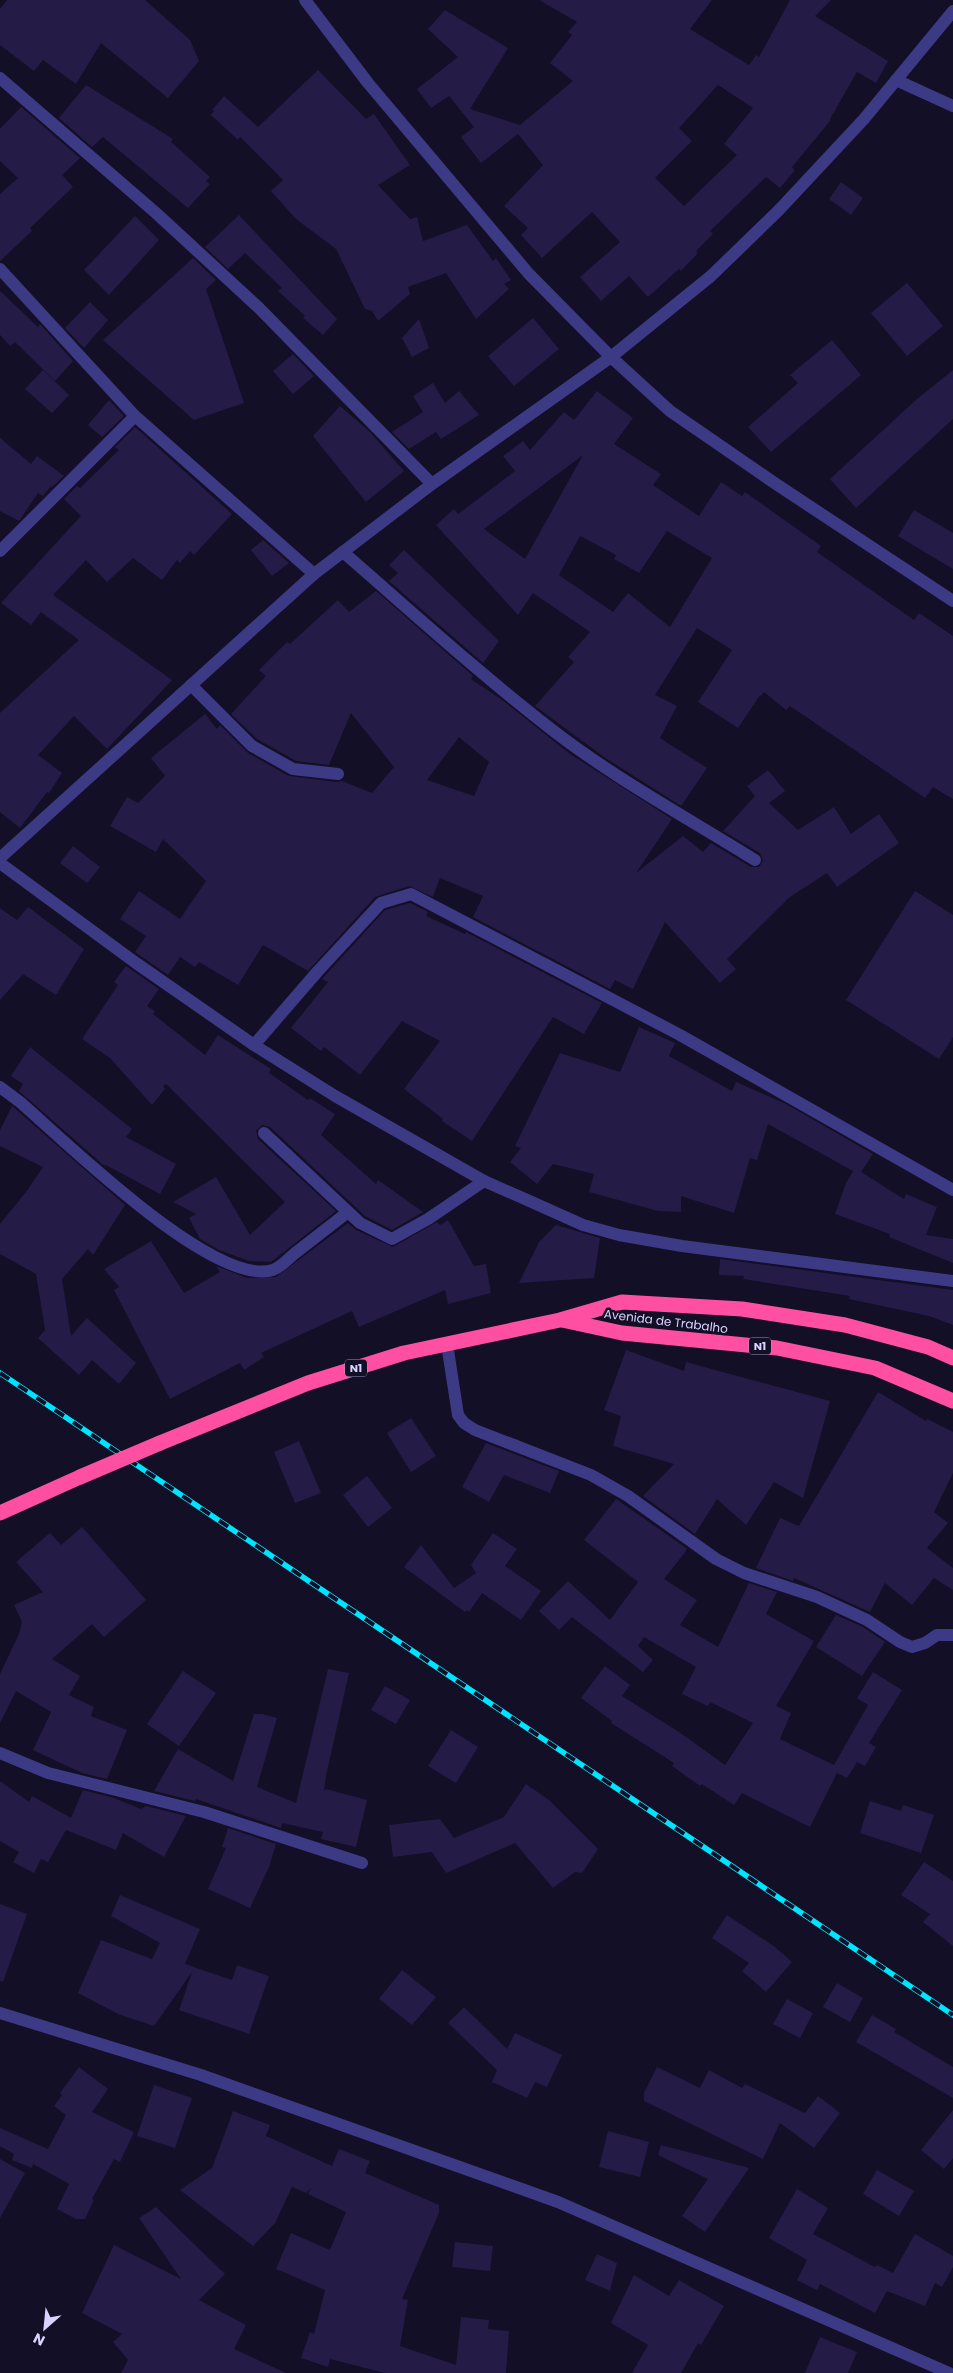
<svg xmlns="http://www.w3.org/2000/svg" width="953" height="2373" font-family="Poppins,sans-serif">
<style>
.building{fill:#241b47;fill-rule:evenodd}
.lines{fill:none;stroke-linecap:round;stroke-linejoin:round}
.minor{stroke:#3d3a85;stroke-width:12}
.highway{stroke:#ff4fa3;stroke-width:15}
.rail-casing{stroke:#00e5ff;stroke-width:5.5}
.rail{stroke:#130f26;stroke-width:4;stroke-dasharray:11;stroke-linecap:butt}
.highway-bridge{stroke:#ff4fa3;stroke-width:15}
.labels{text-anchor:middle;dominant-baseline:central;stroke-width:5;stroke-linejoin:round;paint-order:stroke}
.shield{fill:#130f26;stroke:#9e99be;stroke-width:1}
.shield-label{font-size:11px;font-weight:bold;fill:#d9d4ff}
.street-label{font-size:12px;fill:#d9d4ff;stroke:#130f26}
</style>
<rect width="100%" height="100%" fill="#130f26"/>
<g class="building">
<polygon points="7,0 145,0 190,40 199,61 168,98 101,43 76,84 43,60 34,71 0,45 0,9"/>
<path d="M539,0H712L690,29L749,65L756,55L759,57L790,0H831L815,16L888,61L876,83L857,72L830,119L831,120L792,167L795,170L780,188L766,177L710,231L713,234L696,251L698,253L681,271L679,269L648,297L629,276L601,301L580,277L620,242L592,212L542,258L521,235L528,228L504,206L543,165L518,134L481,163L461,137L474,127L449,96L431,108L417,89L458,57L428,29L445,10L508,48L470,109L520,125L573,81L550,63L572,35L568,32L577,22ZM718,85L753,108L724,144L737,155L684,206L655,178L692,141L679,128Z"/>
<polygon points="318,70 366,119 374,114 410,165 378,185 410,219 417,217 423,241 467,225 493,261 496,258 511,280 504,284 509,289 476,319 446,273 408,287 410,294 378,321 372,311 365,309 336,249 296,219 271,191 283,180 240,137 238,140 211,115 214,111 212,110 224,96 258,127"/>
<polygon points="86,85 173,139 171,142 210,177 206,181 210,184 188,208 103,137 92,147 59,118"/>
<polygon points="21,107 80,158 62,175 73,187 30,228 32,231 0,261 0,194 18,178 0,161 0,129"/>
<polygon points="841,182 863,198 851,215 829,199"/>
<polygon points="239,215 337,319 323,335 303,318 305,316 278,291 282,288 245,253 228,269 205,247"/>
<polygon points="135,216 159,240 109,295 84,270"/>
<polygon points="193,258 216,280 206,289 244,403 194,420 103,340"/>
<polygon points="907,283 943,326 907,356 871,313"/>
<polygon points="0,291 38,327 40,324 73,361 55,381 15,342 10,346 0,335"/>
<polygon points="90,302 108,320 84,348 65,328"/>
<polygon points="533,318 559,349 514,386 488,356"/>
<polygon points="419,319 429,348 412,357 402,338"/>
<polygon points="832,340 861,375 771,452 748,427 798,383 790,375"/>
<polygon points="293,354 314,376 293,394 273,371"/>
<polygon points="43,370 69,395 52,413 25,389"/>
<polygon points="953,370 953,419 856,508 830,479 917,399"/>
<polygon points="433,383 445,403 459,391 479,415 441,439 436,432 409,449 392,432 423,412 413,396"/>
<path d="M597,391L633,418L614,444L661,474L653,485L699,516L721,482L742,496L745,492L821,546L817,552L914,620L919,613L953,636V799L933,787L925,798L790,706L786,710L764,692L761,696L760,695L738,728L698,702L732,650L697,628L655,695L677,706L660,738L707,768L681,806L604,757L535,706L574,662L568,657L590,632L533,593L518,615L436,525L454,509L458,514L515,471L503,456L523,441L530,450L564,412L574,420ZM583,455L525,559L484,529ZM667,531L712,558L670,627L628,593L613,612L559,575L580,536L616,555L614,559L639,573Z"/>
<polygon points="109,400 124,416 102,437 88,425"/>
<polygon points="340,406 370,432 404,471 366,502 313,436"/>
<polygon points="135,427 232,514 194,555 190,551 180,563 177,560 162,580 133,558 107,582 86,560 53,595 172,680 107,749 74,716 38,755 62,773 49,793 47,792 20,828 0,812 0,713 79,640 41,612 31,625 1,603 81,516 64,499 77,486 80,488 119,450 115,447"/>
<polygon points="0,438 31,464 37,456 64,476 52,487 51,486 43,496 38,493 19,521 0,511"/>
<polygon points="914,510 953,533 953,569 898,536"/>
<polygon points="263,540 289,563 272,576 251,550"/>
<polygon points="404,550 499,641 483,663 389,581 398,573 389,565"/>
<path d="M376,591L473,676L471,679L502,700L570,754L672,819L636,873L683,836L703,852L711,843L751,867H759L763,861L760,853L723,831L755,796L747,786L768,770L785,791L769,803L798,830L834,807L851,834L879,814L899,843L837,887L827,873L790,897L727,959L736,969L720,983L665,922L633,989L615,980L610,989L473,917L483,896L440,878L433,897L409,886L375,897L308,971L263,945L238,985L199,962L195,967L180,957L168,975L135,952L146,936L120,919L139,891L180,919L206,881L163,839L156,852L110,826L127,797L138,803L165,776L151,758L205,714L217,729L220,725L248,753L289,776L337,782L342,781L372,793L394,767L351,713L329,765L296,761L257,739L231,714L266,676L259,670L287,642L290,644L338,600L349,612ZM459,737L489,762L474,796L427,780Z"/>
<polygon points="73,846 100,867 87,883 60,863"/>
<polygon points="915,891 953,915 953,1037 939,1059 846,1000"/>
<polygon points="410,903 428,912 426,916 465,934 466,932 602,1003 584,1034 553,1017 472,1141 442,1121 443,1119 404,1089 440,1041 402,1021 360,1075 324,1047 321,1051 291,1028 328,982 322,979 385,910"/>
<polygon points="28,907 84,949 56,995 23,974 0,1000 0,908 17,920"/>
<polygon points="126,966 159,989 147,1006 155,1011 153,1014 205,1055 218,1035 271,1069 269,1073 308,1100 310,1098 335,1114 321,1135 376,1184 378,1180 423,1212 392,1230 365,1216 270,1127 262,1125 256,1131 258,1139 336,1211 271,1262 249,1261 219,1250 200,1239 189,1218 196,1214 173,1202 216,1177 250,1235 285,1202 166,1084 163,1086 165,1089 152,1105 110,1058 82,1039 118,985 114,982"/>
<polygon points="639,1027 675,1043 669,1056 732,1091 736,1082 786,1104 873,1154 861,1172 904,1199 906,1194 937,1207 926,1235 953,1239 953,1263 889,1237 890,1234 835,1214 846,1183 853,1171 768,1124 757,1160 750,1158 734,1213 681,1196 681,1212 658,1211 589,1192 594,1174 553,1164 537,1184 510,1162 521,1148 515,1146 560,1053 620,1072"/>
<polygon points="30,1047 132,1129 126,1137 176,1164 160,1194 104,1164 107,1168 19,1091 23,1084 11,1076"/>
<polygon points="12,1106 125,1205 93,1255 88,1249 62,1279 71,1336 87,1318 136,1363 119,1384 92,1360 79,1375 38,1338 45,1330 36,1274 0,1254 0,1224 26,1192 43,1167 0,1146 0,1130"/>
<polygon points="448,1220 474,1266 486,1264 491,1293 448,1304 445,1290 359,1327 352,1311 261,1353 264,1357 244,1370 240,1363 170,1399 114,1290 119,1287 104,1269 151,1241 184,1293 220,1272 216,1266 247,1278 276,1277 348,1223 356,1230 393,1247 437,1222 440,1225"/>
<polygon points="556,1225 600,1238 594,1278 519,1283 539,1242"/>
<polygon points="720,1259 953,1290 953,1325 929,1316 849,1299 850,1296 743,1279 744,1276 719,1275"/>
<polygon points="626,1350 684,1371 686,1362 830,1401 803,1498 774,1482 746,1525 717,1499 695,1534 643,1496 674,1464 613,1446 621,1416 604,1410"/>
<polygon points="878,1392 926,1421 927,1419 953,1432 953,1473 934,1512 948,1523 927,1548 953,1568 953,1590 934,1578 912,1605 885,1583 870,1612 794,1578 793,1581 756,1568 780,1518 799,1526"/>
<polygon points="411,1418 436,1456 411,1472 387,1433"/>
<polygon points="299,1441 321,1493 295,1503 274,1452"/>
<polygon points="486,1443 559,1471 550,1493 504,1475 489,1502 462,1487"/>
<polygon points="367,1476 392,1508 368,1527 343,1495"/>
<polygon points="616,1499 686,1548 686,1551 664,1579 697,1600 680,1625 718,1647 749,1583 777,1592 766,1614 814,1641 776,1706 791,1713 780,1739 834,1765 868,1705 857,1698 873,1672 902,1690 869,1743 876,1747 865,1766 857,1762 847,1778 837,1773 810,1827 742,1793 734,1805 702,1784 700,1786 672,1766 674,1763 611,1723 612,1721 581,1698 605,1666 630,1685 622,1696 679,1732 725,1765 753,1723 710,1702 708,1706 682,1694 696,1667 644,1637 638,1646 653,1660 643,1672 572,1617 559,1630 539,1611 568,1581 610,1620 638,1582 584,1540"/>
<polygon points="82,1527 146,1600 104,1637 92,1624 52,1659 80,1676 69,1695 94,1707 91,1716 127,1730 107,1779 82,1773 33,1750 51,1712 16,1691 0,1723 0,1674 19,1634 22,1622 14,1605 43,1592 16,1562 50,1533 61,1545"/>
<polygon points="493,1533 517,1549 505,1566 541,1591 521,1620 482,1593 469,1612 467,1610 465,1612 404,1567 421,1545 454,1588 476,1573 471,1565"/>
<polygon points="836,1615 863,1627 885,1642 862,1676 816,1647"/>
<polygon points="328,1669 349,1673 326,1776 324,1791 326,1789 367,1800 356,1847 321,1839 323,1832 282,1823 281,1828 196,1799 195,1801 154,1791 178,1749 233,1781 254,1714 262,1714 277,1718 257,1787 296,1803"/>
<polygon points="183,1671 216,1693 179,1746 147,1724"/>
<polygon points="385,1686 410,1700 396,1724 371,1710"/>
<polygon points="451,1730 478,1747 456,1783 428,1766"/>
<polygon points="0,1781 29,1802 32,1796 71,1818 83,1790 114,1798 141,1809 146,1806 186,1816 164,1857 123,1833 116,1850 66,1830 48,1862 41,1859 34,1873 13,1862 19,1852 0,1841"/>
<polygon points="526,1784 549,1800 598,1849 582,1873 575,1872 553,1888 515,1843 446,1873 432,1852 393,1857 389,1825 440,1819 454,1838 504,1817"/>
<polygon points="870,1801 901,1811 903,1805 934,1815 921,1853 860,1833"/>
<polygon points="228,1828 276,1844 269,1867 250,1908 208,1889 226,1848 222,1847"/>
<polygon points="924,1862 953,1881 953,1946 923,1922 930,1914 901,1895"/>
<polygon points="120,1895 200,1929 185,1964 232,1980 237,1965 269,1976 249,2034 179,2010 192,1972 154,2026 118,2014 78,1993 101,1940 152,1959 160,1943 111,1916"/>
<polygon points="0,1904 27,1914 3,1982 0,1981"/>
<polygon points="727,1915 775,1947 792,1962 766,1992 742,1971 749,1963 712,1938"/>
<polygon points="402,1970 436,1997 412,2025 379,1999"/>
<polygon points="837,1983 863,1998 850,2022 823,2007"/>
<polygon points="787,1999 813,2013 800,2038 773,2024"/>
<polygon points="464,2007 507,2049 515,2033 562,2055 547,2087 535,2082 527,2098 492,2082 497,2070 448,2023"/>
<polygon points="872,2015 896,2029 894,2032 953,2067 953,2098 856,2042"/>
<polygon points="79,2067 108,2089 92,2112 134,2132 120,2162 114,2159 92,2199 94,2200 85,2219 76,2219 57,2209 69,2184 33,2164 32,2168 12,2160 14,2154 0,2146 0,2128 48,2149 66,2115 54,2106 62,2095 60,2093"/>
<polygon points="657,2067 700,2088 709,2070 742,2088 745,2084 805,2113 818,2096 840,2113 814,2148 780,2123 763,2159 644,2101 644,2093"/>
<polygon points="154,2085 192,2098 175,2148 137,2136"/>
<polygon points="953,2110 953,2158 944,2169 921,2150"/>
<polygon points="233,2111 270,2125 266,2136 332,2166 339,2149 370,2161 365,2173 439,2205 439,2213 402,2299 408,2300 400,2346 456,2365 461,2317 489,2320 488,2329 509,2331 506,2373 385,2373 330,2359 328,2367 301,2358 310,2332 314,2334 325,2290 276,2269 291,2233 330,2250 346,2212 308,2194 311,2188 306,2193 292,2187 275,2223 253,2246 180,2190 212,2168"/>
<polygon points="608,2131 649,2142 640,2177 599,2167"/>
<polygon points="661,2145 749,2168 705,2232 682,2216 708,2179 658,2155"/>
<polygon points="0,2159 25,2173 0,2218"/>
<polygon points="877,2170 914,2191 899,2216 863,2194"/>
<polygon points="797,2189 828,2208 813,2234 875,2267 877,2265 893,2273 915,2234 953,2256 953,2267 942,2287 935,2283 925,2306 887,2291 875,2313 820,2284 817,2290 797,2280 807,2260 769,2238"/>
<polygon points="156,2207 225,2274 199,2300 246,2325 234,2349 286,2373 121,2373 128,2360 113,2342 122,2334 82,2313 114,2245 181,2279 139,2218"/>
<polygon points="455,2242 493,2246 490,2271 452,2267"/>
<polygon points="597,2254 617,2263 610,2291 585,2280"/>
<polygon points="634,2275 669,2296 679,2280 724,2306 701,2345 698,2343 681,2373 632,2373 648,2345 611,2323"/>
<polygon points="820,2337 857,2352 848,2373 805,2373"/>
</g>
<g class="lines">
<g class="minor">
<polyline points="305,0 368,83 529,274 611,357 670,411 776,484 953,601"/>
<polyline points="0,78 156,213 258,307 432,484"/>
<polyline points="896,80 953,106"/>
<polyline points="0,269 135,416 314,574"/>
<polyline points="0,551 135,416"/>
<path d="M343,552C412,612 479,673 551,729C614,778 686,817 755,860"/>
<polyline points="191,685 252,746 293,769 338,774"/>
<polyline points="0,858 314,574 432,484 611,357 711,276 779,210 864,119 953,11"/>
<polyline points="0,863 136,963 254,1045 335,1096 484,1181 534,1203 583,1225 619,1235 682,1246 953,1281"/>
<polyline points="254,1045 318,971 381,903 411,894 680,1035 953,1190"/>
<path d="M0,1087L20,1102C65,1141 214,1288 273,1270C281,1267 288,1259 294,1254C312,1240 330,1226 348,1212"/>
<polyline points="264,1133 360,1223 392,1239 428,1219 484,1181"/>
<polyline points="447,1344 458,1415 464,1423 475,1430 591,1475 628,1496 716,1559 744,1573 817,1597 867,1620 900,1642 912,1647 925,1643 937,1635 953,1635"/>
<polyline points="0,1753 48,1773 204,1812 362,1863"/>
<polyline points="0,2013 201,2075 558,2202 949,2373"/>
</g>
<g class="highway">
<polyline points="562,1320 622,1333 777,1348 875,1368 953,1401"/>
<polyline points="160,1443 308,1383 404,1353 560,1320 622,1302 742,1309 845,1325 928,1347 953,1358"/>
<polyline points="0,1513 80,1477"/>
</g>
<defs>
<polyline id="rail" points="0,1373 953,2015"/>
</defs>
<use href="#rail" class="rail-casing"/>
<use href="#rail" class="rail"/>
<polyline class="highway-bridge" points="80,1477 160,1443"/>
</g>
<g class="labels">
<g class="shield">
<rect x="749" y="1337.5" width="22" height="17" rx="4"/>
<rect x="345" y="1359.5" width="22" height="17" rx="4"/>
</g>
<g class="shield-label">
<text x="760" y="1346">N1</text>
<text x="356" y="1368">N1</text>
</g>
<g class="street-label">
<text transform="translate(666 1321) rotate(7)">Avenida de Trabalho</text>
</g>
</g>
<g transform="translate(45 2328) rotate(207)" stroke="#130f26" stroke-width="4" paint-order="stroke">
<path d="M0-4L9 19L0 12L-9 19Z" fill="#d9d4ff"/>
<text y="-8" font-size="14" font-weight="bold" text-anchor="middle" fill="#d9d4ff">N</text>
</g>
</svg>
